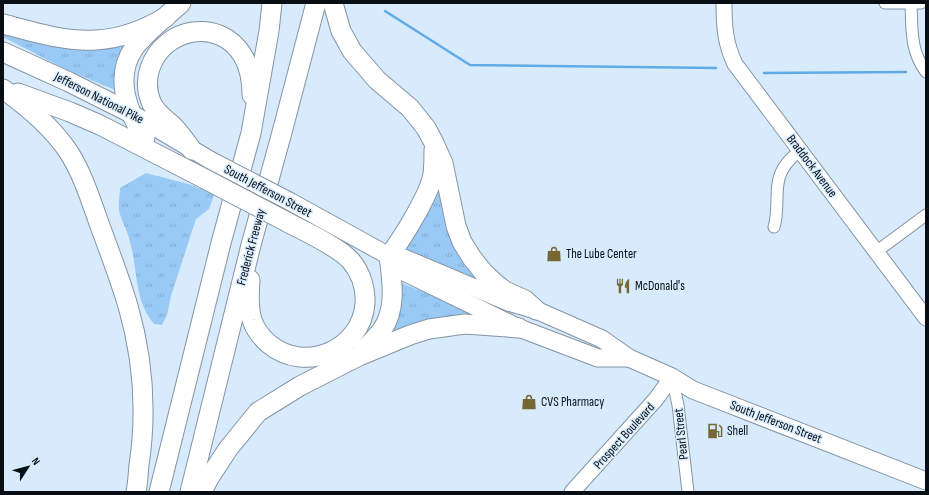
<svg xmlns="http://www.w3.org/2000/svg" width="929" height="495" font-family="'Sofia Sans Condensed',sans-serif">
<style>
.grass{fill:url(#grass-tufts)}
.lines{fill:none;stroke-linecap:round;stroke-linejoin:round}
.stream{stroke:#62aae5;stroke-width:2.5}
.street-casing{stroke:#8294a5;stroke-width:13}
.secondary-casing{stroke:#8294a5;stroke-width:17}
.primary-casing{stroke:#8294a5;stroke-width:19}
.highway-casing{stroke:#8294a5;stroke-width:21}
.street{stroke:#fff;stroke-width:11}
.secondary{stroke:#fff;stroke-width:15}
.primary{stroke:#fff;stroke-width:17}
.highway{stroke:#fff;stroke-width:19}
.primary-bridge-casing{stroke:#8294a5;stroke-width:19;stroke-linecap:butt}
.highway-bridge-casing{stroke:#8294a5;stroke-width:21;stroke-linecap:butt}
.primary-bridge{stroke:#fff;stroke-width:17}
.highway-bridge{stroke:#fff;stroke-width:19}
.labels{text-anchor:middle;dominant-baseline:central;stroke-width:3;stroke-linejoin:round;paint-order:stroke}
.street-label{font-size:13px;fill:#080e14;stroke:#d7ebfc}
.poi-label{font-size:13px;fill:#080e14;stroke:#d7ebfc;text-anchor:start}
</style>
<defs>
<pattern id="grass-tufts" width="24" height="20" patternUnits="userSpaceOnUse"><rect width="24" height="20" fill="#99caf5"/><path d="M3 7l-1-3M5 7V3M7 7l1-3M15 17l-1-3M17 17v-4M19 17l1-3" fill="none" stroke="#82acd1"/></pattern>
</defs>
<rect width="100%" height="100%" fill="#d7ebfc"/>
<g class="grass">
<polygon points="3,28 134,36 117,90 115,90 65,69 3,37"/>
<path d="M146,173L192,185L214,195L209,209L196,219L171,296L167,315L162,325L154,324C134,300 138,270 130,242C128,231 121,221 119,210C118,203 120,195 120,188Z"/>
<polygon points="443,176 491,285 440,266 404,248"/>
<path d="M402,283L409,286L485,317L390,336C398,319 403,304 401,284Z"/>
</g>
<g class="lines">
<g class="stream">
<polyline points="385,11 470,65 716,68"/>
<polyline points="764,73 906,72"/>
</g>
<defs>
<g id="street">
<polyline points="885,3 921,3"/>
<path d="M911,3C912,28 910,51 926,72"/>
<path d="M774,227C780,209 773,185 783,169C787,161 794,156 800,150"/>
<polyline points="876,252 926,215"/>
<polyline points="672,377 678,405 688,492"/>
</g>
<g id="secondary">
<path d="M724,3C724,26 725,43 735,64L926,318"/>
<polyline points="572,492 656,399 672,377"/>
</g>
<g id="primary">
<polyline points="131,113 210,160"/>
<polyline points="291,202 389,256 404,258 508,302 536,310 602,339 629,358 672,377 693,390 926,481"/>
<polyline points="389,256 396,268 519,328 598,358 629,358"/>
</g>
<g id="highway">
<polyline points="333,3 341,31 352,51 377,80 410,108 426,128 433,141 443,163 456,226 462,242 472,258 484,273 497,285 505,291 525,300 536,310"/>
<path d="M3,24C33,32 65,42 96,40C120,39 146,29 166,17"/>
<polyline points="3,52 69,82 131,113"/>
<path d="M3,89C28,107 51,126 68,151C83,174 91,201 100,226C110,253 120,279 128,306C143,358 147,412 139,465C138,474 138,483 136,492"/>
<polyline points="18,93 70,112 100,125 205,179"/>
<path d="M145,138C127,112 114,77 134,48C146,32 166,17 181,3"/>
<path d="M192,150C186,142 180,133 173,126C166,119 157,114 152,104C147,93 146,80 150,68C164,27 220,17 243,56C250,68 252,82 252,95"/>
<path d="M250,280C249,293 248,307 252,320C255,329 262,338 269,344C305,374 361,350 365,304C366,289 361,273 351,261C339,247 304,231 287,222"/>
<path d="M361,353C368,346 376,338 382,330C397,308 392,281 389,256C402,239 430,194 433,174C434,166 434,157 434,149"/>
<polyline points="159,492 221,243 251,133 269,31 272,3"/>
<polyline points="190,492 251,245 281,136 316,3"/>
<polyline points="202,492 209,478 228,449 258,412 300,386 359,356 410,335 429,329 465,324 519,328"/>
</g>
</defs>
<use href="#street" class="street-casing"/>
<use href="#secondary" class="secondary-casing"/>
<use href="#primary" class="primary-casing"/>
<use href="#highway" class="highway-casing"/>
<use href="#street" class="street"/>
<use href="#secondary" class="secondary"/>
<use href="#primary" class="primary"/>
<use href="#highway" class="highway"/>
<defs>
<polyline id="primary-bridge" points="210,160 291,202"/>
<polyline id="highway-bridge" points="205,179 287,222"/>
</defs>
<use href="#primary-bridge" class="primary-bridge-casing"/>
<use href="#highway-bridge" class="highway-bridge-casing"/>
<use href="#primary-bridge" class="primary-bridge"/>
<use href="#highway-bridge" class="highway-bridge"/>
</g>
<defs>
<symbol id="shop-bare" viewBox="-9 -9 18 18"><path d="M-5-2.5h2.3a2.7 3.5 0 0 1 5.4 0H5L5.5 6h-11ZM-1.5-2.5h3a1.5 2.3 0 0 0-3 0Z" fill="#756835" stroke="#d7ebfc" stroke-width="2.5" paint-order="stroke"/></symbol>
<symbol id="restaurant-bare" viewBox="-9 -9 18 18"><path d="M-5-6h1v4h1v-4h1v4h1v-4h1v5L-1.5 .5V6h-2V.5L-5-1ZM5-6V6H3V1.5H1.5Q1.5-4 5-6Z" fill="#756835" stroke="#d7ebfc" stroke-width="2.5" paint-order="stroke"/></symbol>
<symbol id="fuel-bare" viewBox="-9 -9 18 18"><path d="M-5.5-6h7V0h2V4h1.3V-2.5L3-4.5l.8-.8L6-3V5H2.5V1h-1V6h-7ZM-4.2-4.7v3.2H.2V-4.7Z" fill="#756835" stroke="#d7ebfc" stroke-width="2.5" paint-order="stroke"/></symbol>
</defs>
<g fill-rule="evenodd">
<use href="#shop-bare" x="543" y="243" width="22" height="22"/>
<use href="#restaurant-bare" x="612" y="275" width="22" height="22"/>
<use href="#shop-bare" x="518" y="391" width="22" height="22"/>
<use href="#fuel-bare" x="704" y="420" width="22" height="22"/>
</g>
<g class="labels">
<g class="street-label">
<text transform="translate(99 98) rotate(27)">Jefferson National Pike</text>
<text transform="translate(812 166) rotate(53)">Braddock Avenue</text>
<text transform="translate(268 191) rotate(28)">South Jefferson Street</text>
<text transform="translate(251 247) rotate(-75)">Frederick Freeway</text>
<text transform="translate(776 422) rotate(21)">South Jefferson Street</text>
<text transform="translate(681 434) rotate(-96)">Pearl Street</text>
<text transform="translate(624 436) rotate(-48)">Prospect Boulevard</text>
</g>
<g class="poi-label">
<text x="566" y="254">The Lube Center</text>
<text x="635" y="286">McDonald's</text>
<text x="541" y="402">CVS Pharmacy</text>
<text x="727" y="431">Shell</text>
</g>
</g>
<rect width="929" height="495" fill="none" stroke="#080e14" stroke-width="8"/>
<g transform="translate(28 467) rotate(54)" stroke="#d7ebfc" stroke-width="3" paint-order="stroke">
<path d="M0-3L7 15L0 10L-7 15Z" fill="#080e14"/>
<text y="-6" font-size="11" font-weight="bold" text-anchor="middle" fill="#080e14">N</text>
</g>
</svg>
